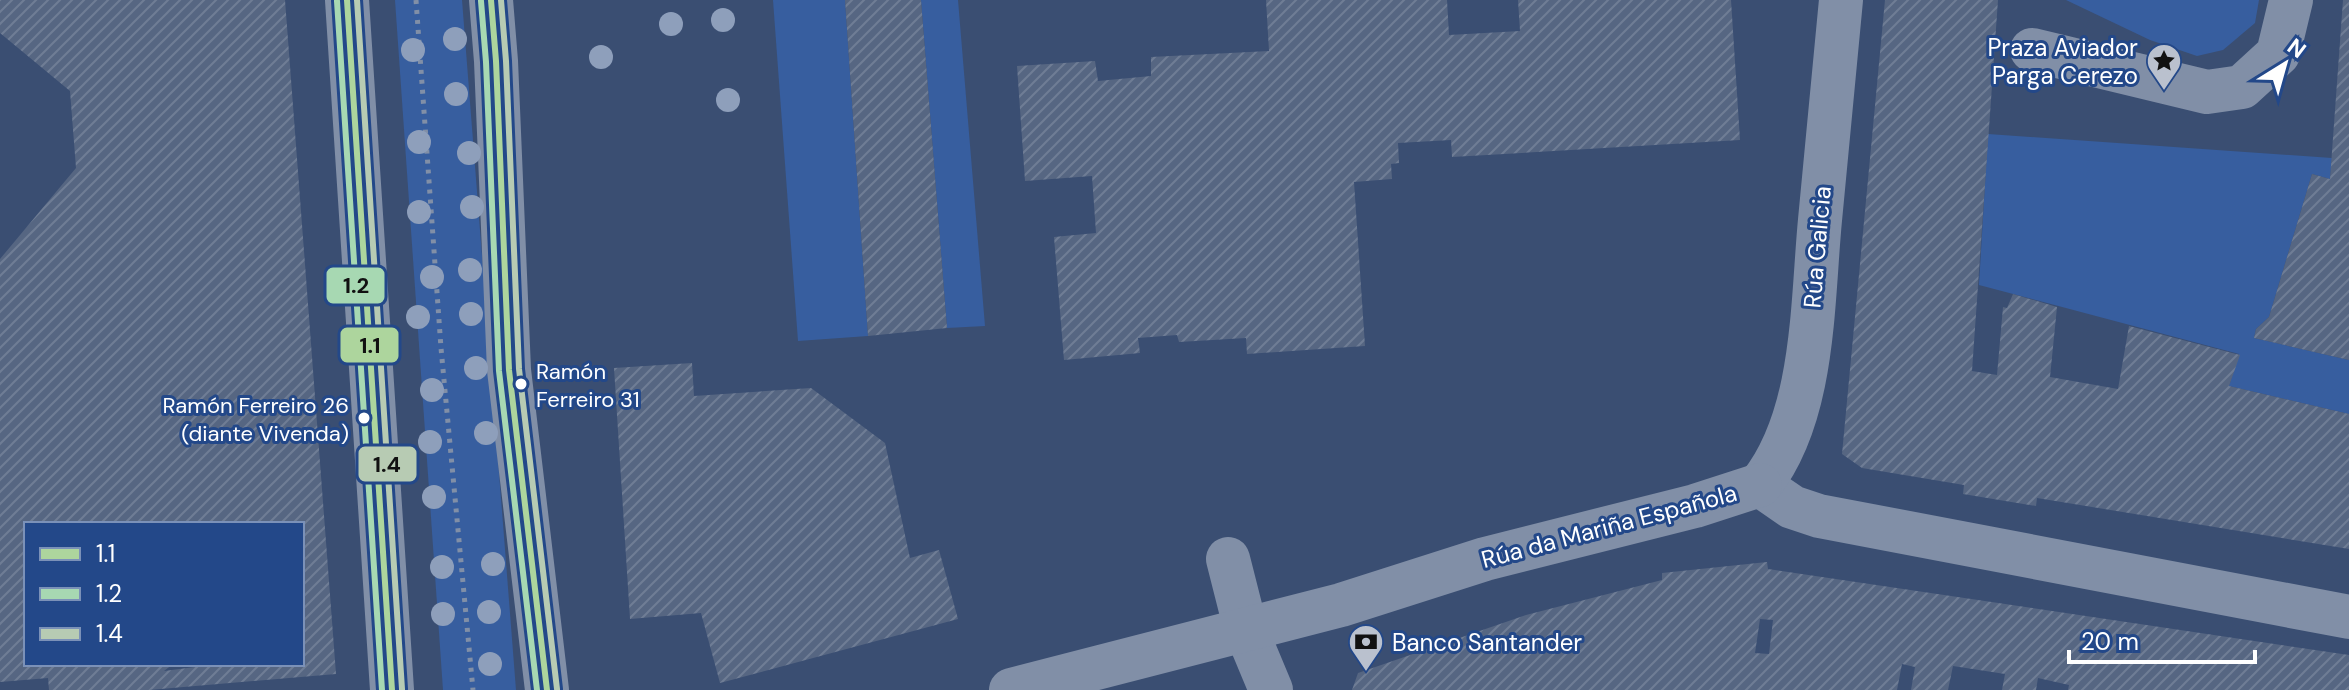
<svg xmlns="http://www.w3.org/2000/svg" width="2349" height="690" font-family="'DM Sans',sans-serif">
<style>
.green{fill:#375e9f}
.building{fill:url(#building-hatch);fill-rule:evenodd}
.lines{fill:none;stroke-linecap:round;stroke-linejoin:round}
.path{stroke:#818fa7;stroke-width:5;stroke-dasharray:4 6;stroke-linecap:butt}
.street{stroke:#818fa7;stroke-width:44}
.bus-1-casing{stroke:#234889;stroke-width:12}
.bus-2-casing{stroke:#234889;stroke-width:12}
.bus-3-casing{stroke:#234889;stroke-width:12}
.bus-1{stroke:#add59d;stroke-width:6}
.bus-2{stroke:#a7d8b2;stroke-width:6}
.bus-3{stroke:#b7cbb3;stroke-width:6}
.tree{fill:#8e9fbb}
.bus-dot{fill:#fff;stroke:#234889;stroke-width:3}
.labels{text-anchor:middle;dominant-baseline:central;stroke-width:6;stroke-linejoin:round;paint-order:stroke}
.bus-label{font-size:22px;fill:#fff;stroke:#234889;text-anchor:start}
.poi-label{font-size:24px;fill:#fff;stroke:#234889;text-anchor:end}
.street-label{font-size:24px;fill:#fff;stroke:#234889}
.line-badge{stroke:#234889;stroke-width:3}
.pale-badge-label{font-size:22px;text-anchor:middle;font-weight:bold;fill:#111}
</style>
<defs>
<pattern id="building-hatch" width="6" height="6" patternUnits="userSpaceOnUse" patternTransform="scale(2)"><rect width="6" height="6" fill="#566682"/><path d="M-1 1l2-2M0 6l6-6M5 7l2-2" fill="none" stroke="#6f7d95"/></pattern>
</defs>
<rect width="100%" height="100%" fill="#3a4e72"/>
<g class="green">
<polygon points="395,0 462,0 516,690 443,690"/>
<polygon points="773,0 845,0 868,336 798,341"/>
<polygon points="921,0 958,0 985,326 947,328"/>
<polygon points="2066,0 2259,0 2255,23 2223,50 2197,56 2150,40"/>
<polygon points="1988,134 2332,158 2330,179 2312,174 2269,317 2256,329 2254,338 2349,360 2349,414 2229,386 2239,354 1979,285"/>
</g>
<g class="building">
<path d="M0,0H285L336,674L149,690H49L48,678L0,682V259L76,168L70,91L0,33ZM26,524H302V664H218L164,671L173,664H26Z"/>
<polygon points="845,0 921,0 947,328 868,336"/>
<polygon points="1266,0 1447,0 1449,35 1520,31 1518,0 1731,0 1740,140 1452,157 1451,140 1398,143 1399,163 1391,164 1392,179 1354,182 1365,346 1247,354 1246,338 1179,342 1177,335 1138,338 1140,353 1064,360 1054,237 1096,233 1092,176 1025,181 1017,66 1095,61 1098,81 1151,76 1151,57 1269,51"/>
<polygon points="1885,0 1998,0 1972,371 1997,375 2003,307 2007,308 2013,294 2057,307 2050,377 2118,389 2129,326 2240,355 2229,386 2349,414 2349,549 2037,498 2036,506 1963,494 1964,485 1862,468 1842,454"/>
<polygon points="2343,0 2349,0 2349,360 2254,338 2256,329 2269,317 2312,174 2330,179"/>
<polygon points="692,363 694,396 811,388 885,443 910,558 939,550 958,619 720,683 701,613 630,619 614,368"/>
<path d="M1767,562L1768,569L2349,655V690H2068L2069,685L2038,678L2036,690H2002L2005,674L1953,666L1948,690H1911L1915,667L1902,664L1897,690H1352L1358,673L1526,615L1662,580V573ZM1760,619L1773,620L1769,654L1755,653Z"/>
</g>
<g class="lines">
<polyline class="path" points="416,0 441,348 473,690"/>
<g class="street">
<polyline points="347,0 392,690"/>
<polyline points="491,0 496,61 509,370 547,690"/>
<polyline points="2032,50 2207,92 2242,87 2278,54 2291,0"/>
<polyline points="1760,485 1792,507 1819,516 2349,617"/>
<path d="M1760,485C1815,416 1812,304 1820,220C1827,146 1834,73 1841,0"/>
<polyline points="1228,559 1246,630 1271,690"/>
<polyline points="1011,690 1341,605 1485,559 1695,506 1760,485"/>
</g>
<defs>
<g id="bus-1">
<polyline points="347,0 392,690"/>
<polyline points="491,0 496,61 509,370 547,690"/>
</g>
<g id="bus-2">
<polyline points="337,1 382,690"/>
<polyline points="481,1 486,62 499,371 537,690"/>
</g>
<g id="bus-3">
<polyline points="357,0 402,689"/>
<polyline points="501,0 506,61 519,369 557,689"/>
</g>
</defs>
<use href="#bus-1" class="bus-1-casing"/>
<use href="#bus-2" class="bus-2-casing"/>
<use href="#bus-3" class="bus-3-casing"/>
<use href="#bus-1" class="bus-1"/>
<use href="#bus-2" class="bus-2"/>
<use href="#bus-3" class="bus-3"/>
</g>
<g class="tree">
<circle cx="723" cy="20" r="12"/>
<circle cx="671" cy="24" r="12"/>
<circle cx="455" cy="39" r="12"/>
<circle cx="413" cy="50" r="12"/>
<circle cx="601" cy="57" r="12"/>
<circle cx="456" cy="94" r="12"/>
<circle cx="728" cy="100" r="12"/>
<circle cx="419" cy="142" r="12"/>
<circle cx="469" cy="153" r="12"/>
<circle cx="472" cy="207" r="12"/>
<circle cx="419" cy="212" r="12"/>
<circle cx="470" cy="270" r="12"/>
<circle cx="432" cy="277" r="12"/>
<circle cx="471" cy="314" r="12"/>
<circle cx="418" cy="317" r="12"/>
<circle cx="476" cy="368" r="12"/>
<circle cx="432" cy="390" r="12"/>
<circle cx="486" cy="433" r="12"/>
<circle cx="430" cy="442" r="12"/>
<circle cx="434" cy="497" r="12"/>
<circle cx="493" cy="564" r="12"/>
<circle cx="442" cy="567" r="12"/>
<circle cx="489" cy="612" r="12"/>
<circle cx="443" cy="614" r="12"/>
<circle cx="490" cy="664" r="12"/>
</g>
<defs>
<symbol id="sight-pin" viewBox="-11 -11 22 30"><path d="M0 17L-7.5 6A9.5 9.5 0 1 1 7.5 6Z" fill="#bac1ce" stroke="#234889"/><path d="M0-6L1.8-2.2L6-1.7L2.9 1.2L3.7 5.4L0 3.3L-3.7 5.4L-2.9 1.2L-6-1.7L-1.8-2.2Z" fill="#111"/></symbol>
<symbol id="bank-pin" viewBox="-11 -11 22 30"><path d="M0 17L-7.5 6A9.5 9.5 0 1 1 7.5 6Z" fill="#bac1ce" stroke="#234889"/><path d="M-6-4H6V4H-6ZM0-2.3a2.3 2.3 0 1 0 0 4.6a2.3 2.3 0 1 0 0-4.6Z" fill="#111"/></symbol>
</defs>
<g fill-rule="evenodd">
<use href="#sight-pin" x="2144" y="41" width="40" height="54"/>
<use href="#bank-pin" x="1346" y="622" width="40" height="54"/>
</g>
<g class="bus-dot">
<circle cx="521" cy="384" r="7"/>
<circle cx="364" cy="418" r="7"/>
</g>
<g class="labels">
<g class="bus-label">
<text x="536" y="371">Ramón<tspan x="536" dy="28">Ferreiro 31</tspan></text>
<text x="349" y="405" text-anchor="end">Ramón Ferreiro 26<tspan x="349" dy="28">(diante Vivenda)</tspan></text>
</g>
<g class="poi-label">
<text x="2138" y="47">Praza Aviador<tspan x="2138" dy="28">Parga Cerezo</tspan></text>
<text x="1392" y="642" text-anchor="start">Banco Santander</text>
</g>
<g class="street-label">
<text transform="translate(1817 247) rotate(-85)">Rúa Galicia</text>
<text transform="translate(1609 526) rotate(-15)">Rúa da Mariña Española</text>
</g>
</g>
<g class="line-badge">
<rect x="325" y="266" width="61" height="39" rx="8" fill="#a7d8b2"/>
<rect x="339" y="326" width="61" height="38" rx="8" fill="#add59d"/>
<rect x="357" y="445" width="61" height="38" rx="8" fill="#b7cbb3"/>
</g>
<g class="pale-badge-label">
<text x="356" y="293">1.2</text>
<text x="370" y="353">1.1</text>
<text x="387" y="472">1.4</text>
</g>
<rect x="24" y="522" width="280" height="144" fill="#234889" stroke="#7b91b8" stroke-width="2"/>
<rect x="40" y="548" width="40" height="12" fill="#add59d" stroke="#7b91b8" stroke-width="2"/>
<text x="96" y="562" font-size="24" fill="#ffffff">1.1</text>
<rect x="40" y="588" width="40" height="12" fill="#a7d8b2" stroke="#7b91b8" stroke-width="2"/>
<text x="96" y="602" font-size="24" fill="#ffffff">1.2</text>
<rect x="40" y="628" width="40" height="12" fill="#b7cbb3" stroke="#7b91b8" stroke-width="2"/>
<text x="96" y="642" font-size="24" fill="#ffffff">1.4</text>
<g transform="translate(2285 64) rotate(37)" stroke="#234889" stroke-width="6" paint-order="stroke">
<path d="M0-6L14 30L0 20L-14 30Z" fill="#ffffff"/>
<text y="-12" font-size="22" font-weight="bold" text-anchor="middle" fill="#ffffff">N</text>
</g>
<path d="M2069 650v12h186v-12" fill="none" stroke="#ffffff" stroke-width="4"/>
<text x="2081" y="650" font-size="24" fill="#ffffff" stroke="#234889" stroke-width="6" paint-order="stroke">20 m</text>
</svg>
